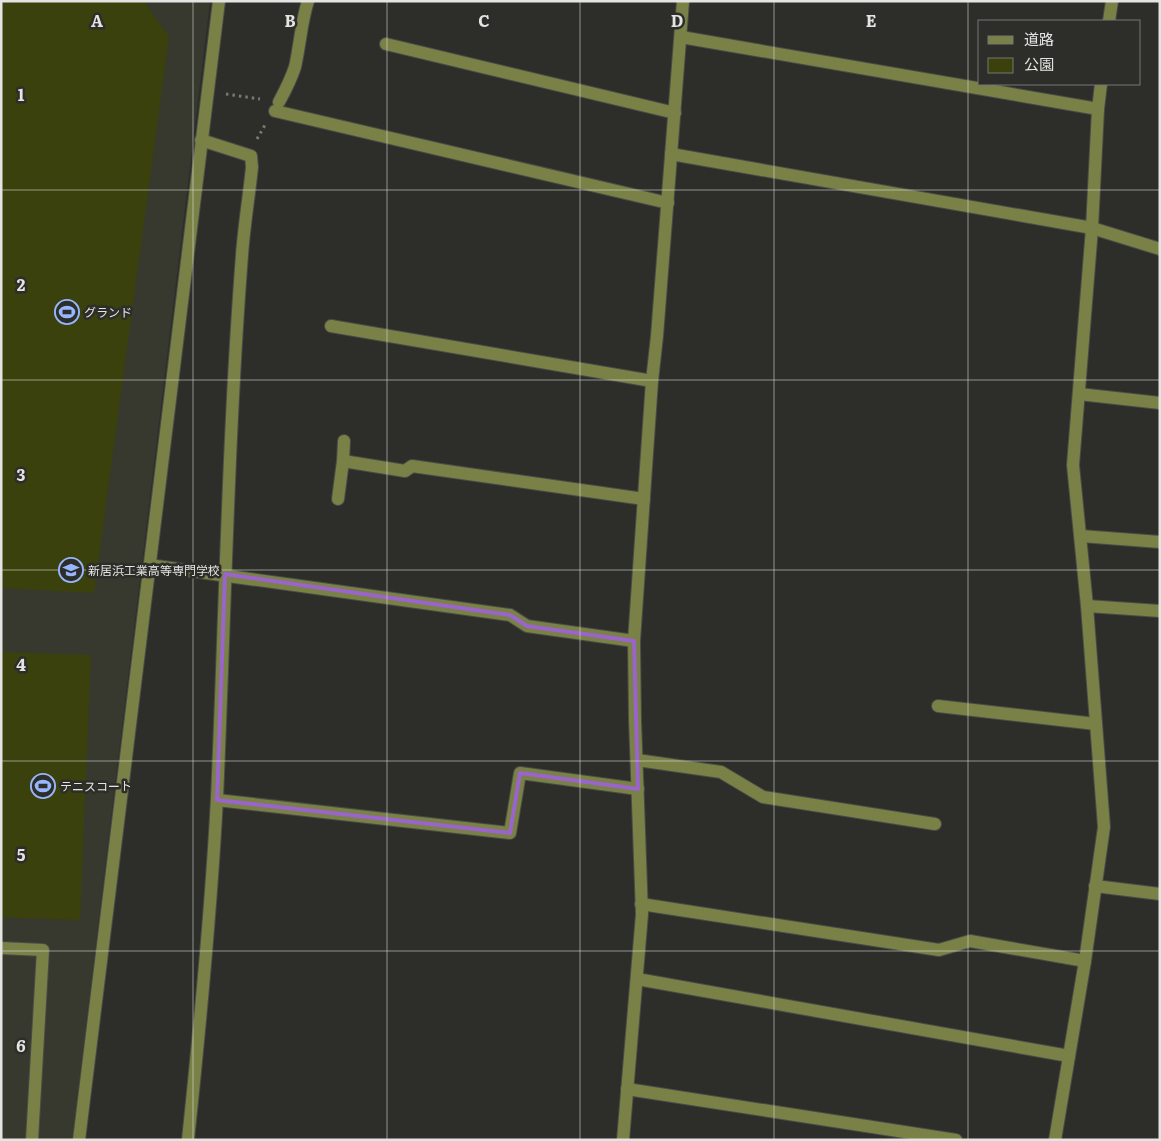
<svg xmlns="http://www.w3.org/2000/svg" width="1161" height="1141" font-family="Literata,'Noto Sans JP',serif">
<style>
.built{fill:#37392e}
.green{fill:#3b410c}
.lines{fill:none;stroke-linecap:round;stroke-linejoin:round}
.minor-casing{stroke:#4a4b47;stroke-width:14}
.path{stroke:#787976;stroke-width:3;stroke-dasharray:2.5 4;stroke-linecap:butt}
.minor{stroke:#798146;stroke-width:12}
.marked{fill:none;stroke:#9a64ca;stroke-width:4;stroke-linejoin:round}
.grid{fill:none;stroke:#e4e5e2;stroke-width:1;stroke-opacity:0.55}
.labels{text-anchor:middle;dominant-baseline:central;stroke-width:5;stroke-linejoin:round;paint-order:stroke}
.poi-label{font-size:12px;fill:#e4e5e2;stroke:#2d2e2a;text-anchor:start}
.grid-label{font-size:16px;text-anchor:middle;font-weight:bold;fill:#e4e5e2;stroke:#2d2e2a;stroke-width:5;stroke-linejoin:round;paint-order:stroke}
</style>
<rect width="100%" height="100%" fill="#2d2e2a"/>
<polygon class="built" points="1,1 210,1 72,1140 1,1140"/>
<g class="green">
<polygon points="1,1 144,1 169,37 94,593 1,588"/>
<polygon points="1,652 91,655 80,920 1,917"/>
</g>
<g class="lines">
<defs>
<g id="minor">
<polyline points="1109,21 1112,1"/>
<polyline points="681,37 1098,109"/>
<polyline points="386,44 675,113"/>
<path d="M279,102C285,91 291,79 295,67C300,45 301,23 308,1"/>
<polyline points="275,111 668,203"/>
<polyline points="671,154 1092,228 1160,249"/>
<polyline points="331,326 652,381"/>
<polyline points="1079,394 1160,403"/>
<polyline points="343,461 405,471 412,466 644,499"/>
<polyline points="338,499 343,461 344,441"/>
<polyline points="1081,536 1160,542"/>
<polyline points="149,565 510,615 527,626 634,641"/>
<polyline points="1087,606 1160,611"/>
<polyline points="938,706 1096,724"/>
<polyline points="637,760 721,772 763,797 935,824"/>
<polyline points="217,800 510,833 520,773 638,789"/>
<polyline points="1095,886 1160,894"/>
<polyline points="641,904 939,950 970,941 1085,961"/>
<polyline points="1,948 43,950 32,1140"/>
<polyline points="637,979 1069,1056"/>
<polyline points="627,1089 956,1140"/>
<polyline points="79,1140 219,1"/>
<path d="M188,1140C200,1026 211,912 217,798C225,617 228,436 242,255C244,226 249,197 252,167L251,156L201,140"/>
<polyline points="623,1140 642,914 635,720 634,641 652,381 657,336 683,1"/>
<polyline points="1055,1140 1085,961 1104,827 1087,606 1073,465 1092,228 1098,109 1101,84"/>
</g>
</defs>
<use href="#minor" class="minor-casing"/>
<g class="path">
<polyline points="226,94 260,99"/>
<polyline points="257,139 265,125"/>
</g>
<use href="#minor" class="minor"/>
</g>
<path class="marked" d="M225,574L510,615L527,626L634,641L638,789L520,773L510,833L217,800Z"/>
<path class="grid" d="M193,1V1140M387,1V1140M580,1V1140M774,1V1140M968,1V1140M1,190H1160M1,380H1160M1,570H1160M1,761H1160M1,951H1160"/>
<defs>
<symbol id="stadium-ring" viewBox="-11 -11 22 22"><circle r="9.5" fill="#2d2e2a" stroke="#97b6fd" stroke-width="1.5"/><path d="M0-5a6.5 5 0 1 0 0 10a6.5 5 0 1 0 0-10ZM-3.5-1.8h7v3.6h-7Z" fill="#97b6fd"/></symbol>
<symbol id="university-ring" viewBox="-11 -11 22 22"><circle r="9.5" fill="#2d2e2a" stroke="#97b6fd" stroke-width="1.5"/><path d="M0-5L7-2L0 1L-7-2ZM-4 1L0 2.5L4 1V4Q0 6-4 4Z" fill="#97b6fd"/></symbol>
</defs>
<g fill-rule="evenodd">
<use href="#stadium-ring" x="53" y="298" width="28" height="28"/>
<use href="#university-ring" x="57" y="556" width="28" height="28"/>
<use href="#stadium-ring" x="29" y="772" width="28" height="28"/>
</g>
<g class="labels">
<g class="poi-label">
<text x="84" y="312">グランド</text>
<text x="88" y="570">新居浜工業高等専門学校</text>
<text x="60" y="786">テニスコート</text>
</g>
</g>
<g class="grid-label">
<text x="97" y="27">A</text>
<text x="290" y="27">B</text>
<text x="484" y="27">C</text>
<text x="677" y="27">D</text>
<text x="871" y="27">E</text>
<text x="21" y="101">1</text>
<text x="21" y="291">2</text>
<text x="21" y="481">3</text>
<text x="21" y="671">4</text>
<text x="21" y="861">5</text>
<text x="21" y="1052">6</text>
</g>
<rect width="1161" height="1141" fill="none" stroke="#e4e5e2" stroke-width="5"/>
<rect x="978" y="20" width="162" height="65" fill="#2d2e2a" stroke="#767774"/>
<rect x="988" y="36" width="25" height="8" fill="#798146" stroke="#767774"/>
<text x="1024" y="45" font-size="15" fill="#e4e5e2">道路</text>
<rect x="988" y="58" width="25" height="15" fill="#3b410c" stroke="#767774"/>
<text x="1024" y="70" font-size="15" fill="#e4e5e2">公園</text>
</svg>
